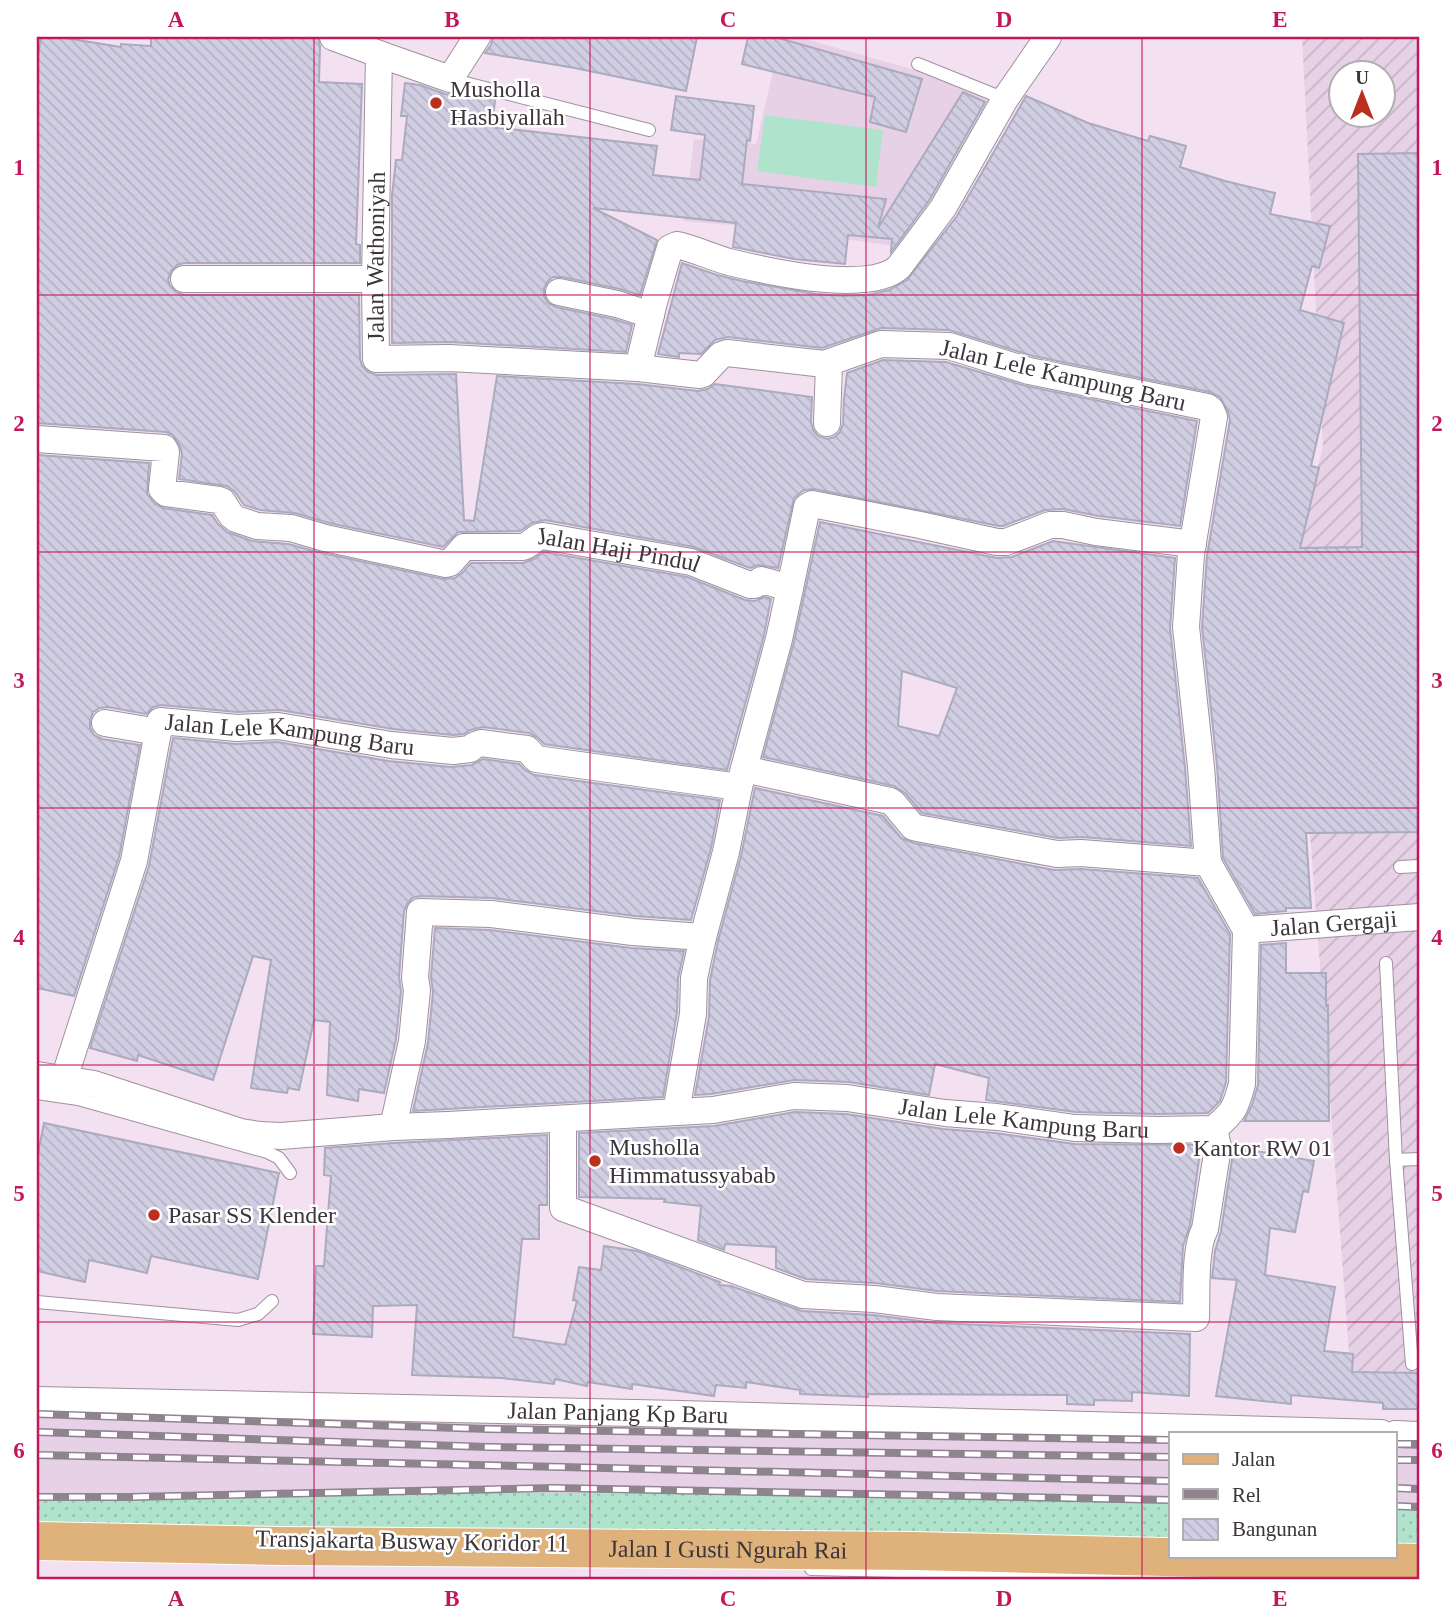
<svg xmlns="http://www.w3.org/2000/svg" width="1456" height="1617" font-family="Georgia,serif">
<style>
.built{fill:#e7d1e6}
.industrial{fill:url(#industrial-furrows);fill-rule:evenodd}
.grass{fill:url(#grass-dots)}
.garden{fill:#afe3cb}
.building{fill:url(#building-back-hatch);stroke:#acaabe;stroke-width:2;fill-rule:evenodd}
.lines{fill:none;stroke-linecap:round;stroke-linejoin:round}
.service-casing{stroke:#a0909f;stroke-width:14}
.minor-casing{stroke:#a0909f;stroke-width:28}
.primary-casing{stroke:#fff;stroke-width:40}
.service{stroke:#fff;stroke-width:12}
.minor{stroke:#fff;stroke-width:26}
.primary{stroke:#deb27a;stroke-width:38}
.rail-casing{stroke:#8f838f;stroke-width:8}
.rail{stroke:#fff;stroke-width:5;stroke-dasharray:16;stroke-linecap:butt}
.grid{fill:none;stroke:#c2185b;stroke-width:2;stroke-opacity:0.55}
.poi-dot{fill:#bc2f1f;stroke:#fff;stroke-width:2.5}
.labels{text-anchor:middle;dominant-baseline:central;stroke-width:5;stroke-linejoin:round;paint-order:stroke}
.poi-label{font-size:24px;fill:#3c353c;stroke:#fff;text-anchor:start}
.street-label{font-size:24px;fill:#3c353c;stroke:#fff}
.neatline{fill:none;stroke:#c2185b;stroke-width:2.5}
.grid-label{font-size:23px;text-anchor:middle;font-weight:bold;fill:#c2185b}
</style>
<defs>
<pattern id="industrial-furrows" width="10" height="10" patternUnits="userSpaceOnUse" patternTransform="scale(1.75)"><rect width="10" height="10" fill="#e7d1e6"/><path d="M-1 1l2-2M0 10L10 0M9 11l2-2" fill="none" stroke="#c7b4c6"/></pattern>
<pattern id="grass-dots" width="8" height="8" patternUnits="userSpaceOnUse" patternTransform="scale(1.75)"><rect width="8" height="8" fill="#afe3cb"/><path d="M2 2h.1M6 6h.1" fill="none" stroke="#97c3af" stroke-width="1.8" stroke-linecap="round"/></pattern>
<pattern id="building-back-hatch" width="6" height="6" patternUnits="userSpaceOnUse" patternTransform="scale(1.75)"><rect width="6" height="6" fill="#d1cee3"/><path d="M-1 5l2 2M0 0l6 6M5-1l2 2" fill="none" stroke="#b4b2c4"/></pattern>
</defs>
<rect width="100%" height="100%" fill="#f3e1f2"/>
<g class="built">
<polygon points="781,37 798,37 971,86 997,106 911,248 752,227 684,221 694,139 756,144"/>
<polygon points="37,1399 1171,1433 1171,1500 668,1490 37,1497"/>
<polygon points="1395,1437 1419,1438 1419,1508 1395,1507"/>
</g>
<path class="industrial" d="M1302,37H1419V1391L1352,1392L1290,567L1323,447ZM1340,74H1382V116H1340Z"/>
<polygon class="grass" points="367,1492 914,1495 1171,1501 1171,1556 1395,1556 1395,1507 1419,1508 1419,1563 37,1541 37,1497"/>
<polygon class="garden" points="765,115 883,130 876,187 757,171"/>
<g class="building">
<polygon points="41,37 59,37 121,47 121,44 151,46 151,37 318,37 320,46 319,82 362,84 356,244 360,245 360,263 184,263 177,265 171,271 168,280 170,286 176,292 184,295 359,295 360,359 362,366 368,372 376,375 456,374 464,520 474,521 497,376 637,384 698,391 708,389 715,384 812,397 811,422 813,430 818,436 827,439 835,437 840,432 843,424 844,399 847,373 883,360 946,362 1026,386 1197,421 1180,526 1099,516 1063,509 1045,510 1003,526 999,526 814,489 804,490 794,498 778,568 758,565 750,568 694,547 545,520 532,523 520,531 458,532 443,547 329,523 295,513 260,510 244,505 235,492 227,486 179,479 182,454 180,446 173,435 166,432 37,423 37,63"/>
<polygon points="493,37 697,37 686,91 575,68 485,53 491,45"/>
<polygon points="748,37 775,37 922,79 906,132 870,122 875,97 742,64"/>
<polygon points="405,83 420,85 445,94 452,95 460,91 495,100 492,127 657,146 653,175 700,180 705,135 671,130 676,96 754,106 750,141 747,140 742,184 886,199 878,228 963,92 985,102 930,199 891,252 892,239 848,235 845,264 794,259 733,247 736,223 593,208 657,240 640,295 620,289 562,277 553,277 548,281 544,288 544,296 548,303 556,307 613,319 632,325 626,352 450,342 392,343 392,195 396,160 402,160 407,116 401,116"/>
<polygon points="1026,96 1088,123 1148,141 1150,136 1186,146 1180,167 1225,181 1275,193 1270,214 1330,226 1319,268 1312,266 1300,310 1344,323 1311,466 1319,468 1300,548 1362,547 1358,154 1419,153 1419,832 1306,833 1311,908 1286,908 1286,911 1255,914 1223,858 1217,765 1202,627 1207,556 1230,420 1228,411 1220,397 1210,392 1033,356 949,330 881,328 822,348 728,337 715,340 701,354 679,353 679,357 658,354 682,263 717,275 742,281 816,294 843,296 868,295 889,290 907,280 957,216"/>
<polygon points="37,455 149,463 147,494 155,504 163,508 212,515 218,524 227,532 252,541 288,544 322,553 443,579 455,578 462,573 471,563 523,563 534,559 544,552 687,577 745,600 755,601 765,597 771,599 764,635 727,770 544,744 538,738 529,733 483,727 470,730 464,734 453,735 393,729 280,710 237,712 161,705 153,707 146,714 108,707 100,708 93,712 90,720 90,728 94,735 102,739 140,745 119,857 74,996 37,988"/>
<path d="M820,522L997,558L1012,557L1053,541L1175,558L1170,628L1185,768L1191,846L1082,837L1058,838L922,813L906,794L894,786L763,757L794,642ZM902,671L957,688L939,736L898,726Z"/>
<polygon points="173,738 236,744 277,742 388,761 451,767 472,765 483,759 519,764 525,770 534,775 720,800 711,848 691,920 635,916 492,898 420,896 412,898 407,904 404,911 399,977 401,991 396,1039 384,1093 359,1089 358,1101 327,1095 330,1022 314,1020 299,1090 288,1088 287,1093 251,1088 271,960 253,956 213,1080 138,1055 137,1061 90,1048 149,866"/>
<polygon points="755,788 883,816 901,838 914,843 1054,870 1081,869 1198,878 1230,934 1226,1082 1220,1101 1208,1113 1158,1114 1076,1112 986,1100 989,1078 935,1064 929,1095 849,1082 794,1080 711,1094 695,1095 709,1017 710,980 718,941 741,856"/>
<polygon points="435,928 490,930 631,948 684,951 678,978 677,1012 663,1097 413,1111 428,1043 433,992 431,977"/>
<polygon points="1286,943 1286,973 1326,973 1326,1006 1328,1005 1329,1121 1244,1121 1252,1105 1258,1085 1261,945"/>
<polygon points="795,1112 846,1114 943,1129 995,1133 1075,1144 1201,1145 1190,1225 1183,1246 1180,1302 938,1291 875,1283 806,1279 776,1268 776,1247 725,1244 724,1250 698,1240 701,1206 664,1202 665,1199 579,1197 579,1133 714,1126"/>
<polygon points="44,1123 279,1173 258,1279 151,1256 147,1273 89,1260 85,1282 37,1271 37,1158"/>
<polygon points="547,1135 547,1205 539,1205 539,1239 522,1239 513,1337 565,1345 577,1301 573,1300 579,1267 601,1270 604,1246 637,1251 720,1282 719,1285 731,1286 802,1311 873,1315 936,1323 1190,1334 1189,1396 1132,1392 1132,1401 1094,1400 1094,1405 1067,1404 1067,1395 868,1394 868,1397 800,1394 800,1390 746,1382 746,1388 716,1385 714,1396 632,1384 632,1389 588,1382 587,1386 555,1379 554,1384 501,1378 412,1375 417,1305 373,1306 372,1337 313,1334 316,1266 324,1266 331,1176 324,1175 325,1148 394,1143"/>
<polygon points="1234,1147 1314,1161 1308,1192 1303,1191 1295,1232 1270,1228 1265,1275 1335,1287 1324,1351 1353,1354 1352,1372 1419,1373 1419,1409 1383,1409 1383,1403 1291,1395 1291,1404 1216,1396 1237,1280 1212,1278 1215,1251 1221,1231"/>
</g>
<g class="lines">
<defs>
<g id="service">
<polyline points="918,64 1005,99"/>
<polyline points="450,79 649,130"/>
<polyline points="1400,867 1419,866"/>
<polyline points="1386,963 1396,1160 1412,1364"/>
<polyline points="37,1093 78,1099 267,1152 279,1158 290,1173"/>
<polyline points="1396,1160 1419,1159"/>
<polyline points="37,1302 238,1320 258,1314 272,1301"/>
<polyline points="811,1569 1290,1580"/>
</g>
<g id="minor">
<polyline points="333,37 379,54"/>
<polyline points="184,279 375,279"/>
<polyline points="559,292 617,304 651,315"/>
<path d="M638,368L654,302L670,248L677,245C695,249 711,257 729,262C766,271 870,295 899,267L943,208L1005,99L1048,37"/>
<polyline points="827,423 829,364"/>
<path id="s1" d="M37,439L164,448L166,452L162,489L166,493L219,500L222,501L231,515L236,519L257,526L291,528L325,538L446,564L450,563L464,547H523C531,545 535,536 543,536L691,562L750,585H755L761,580L790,588L807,507L812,504L920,525L997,542H1006L1050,525H1063L1096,532L1193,544"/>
<polyline points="105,723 158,732"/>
<polyline points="744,769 890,801 894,804 913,827 917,828 1057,854 1081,853 1208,863"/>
<path id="s2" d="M1246,930L1419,917"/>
<path id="s3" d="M37,1075L94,1084L241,1132L260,1135L281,1136L393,1127L448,1125L713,1110L794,1096L847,1098L945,1113L997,1117L1075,1128L1158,1130L1214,1129C1234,1111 1235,1110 1242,1084L1246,930L1208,863L1201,767L1186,627L1191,554L1214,417L1211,410L1207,407L1029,371L949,346L881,344L824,364L727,353L721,355L703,374L700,375L638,368L449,358L376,359L375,279L379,54L450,79L477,37"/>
<path id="s4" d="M64,1079L134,861L160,721L237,728L278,726L391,745L453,751L470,749L475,745L481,743L527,749L536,759L739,787"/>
<polyline points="676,1112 693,1014 694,978 703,937 726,852 739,787 779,639 790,588"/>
<path d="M563,1119V1208L803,1295L874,1299L937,1307L1196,1318C1197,1294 1194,1249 1205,1229L1218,1147L1214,1129"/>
<polyline points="393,1127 412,1041 417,990 415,978 420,912 491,914 633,932 703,937"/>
<path id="s5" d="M37,1400L680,1414L1381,1433"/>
<polyline points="1395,1434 1419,1435"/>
</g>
<g id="primary">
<path id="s6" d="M37,1541L279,1546L914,1551L1419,1563"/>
</g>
</defs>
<use href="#service" class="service-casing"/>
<use href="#minor" class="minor-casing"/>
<use href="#primary" class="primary-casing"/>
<use href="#service" class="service"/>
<use href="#minor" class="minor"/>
<use href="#primary" class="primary"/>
<defs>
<g id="rail">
<polyline points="37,1414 488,1429 1171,1440"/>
<polyline points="37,1432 488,1447 1171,1457"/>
<polyline points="1395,1444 1419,1444"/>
<polyline points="37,1455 1171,1481"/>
<polyline points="1395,1460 1419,1460"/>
<polyline points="1395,1488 1419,1489"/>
<polyline points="37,1497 130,1497 553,1488 1171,1500"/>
<polyline points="1395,1506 1419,1507"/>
</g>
</defs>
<use href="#rail" class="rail-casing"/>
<use href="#rail" class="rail"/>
</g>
<path class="grid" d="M314,37V1580M590,37V1580M866,37V1580M1142,37V1580M37,295H1419M37,552H1419M37,808H1419M37,1065H1419M37,1322H1419"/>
<g class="poi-dot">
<circle cx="436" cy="103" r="7"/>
<circle cx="1179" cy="1148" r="7"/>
<circle cx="595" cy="1161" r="7"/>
<circle cx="154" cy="1215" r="7"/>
</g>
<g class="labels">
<g class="poi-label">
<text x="450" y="89">Musholla<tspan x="450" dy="28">Hasbiyallah</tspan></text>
<text x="609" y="1147">Musholla<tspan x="609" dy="28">Himmatussyabab</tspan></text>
<text x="1193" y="1148">Kantor RW 01</text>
<text x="168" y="1215">Pasar SS Klender</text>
</g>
<g class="street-label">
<text stroke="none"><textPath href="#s3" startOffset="2891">Jalan Wathoniyah</textPath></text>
<text transform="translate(1063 375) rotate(13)">Jalan Lele Kampung Baru</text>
<text stroke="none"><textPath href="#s1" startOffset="654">Jalan Haji Pindul</textPath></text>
<text stroke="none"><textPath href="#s4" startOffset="502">Jalan Lele Kampung Baru</textPath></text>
<text stroke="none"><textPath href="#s2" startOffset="88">Jalan Gergaji</textPath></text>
<text stroke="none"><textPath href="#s3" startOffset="999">Jalan Lele Kampung Baru</textPath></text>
<text stroke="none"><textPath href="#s5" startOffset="581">Jalan Panjang Kp Baru</textPath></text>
<text transform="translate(412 1541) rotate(1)">Transjakarta Busway Koridor 11</text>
<text stroke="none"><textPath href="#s6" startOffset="691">Jalan I Gusti Ngurah Rai</textPath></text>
</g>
</g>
<rect width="1456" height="1617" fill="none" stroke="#ffffff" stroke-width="77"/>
<rect x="1169" y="1432" width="228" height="126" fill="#ffffff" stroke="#b1aeb1" stroke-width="2"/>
<rect x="1183" y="1454" width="35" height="10" fill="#deb27a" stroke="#b1aeb1" stroke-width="2"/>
<text x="1232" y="1466" font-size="21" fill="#3c353c">Jalan</text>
<rect x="1183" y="1489" width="35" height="10" fill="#8f838f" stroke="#b1aeb1" stroke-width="2"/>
<text x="1232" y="1502" font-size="21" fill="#3c353c">Rel</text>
<rect x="1183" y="1519" width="35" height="21" fill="url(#building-back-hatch)" stroke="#b1aeb1" stroke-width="2"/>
<text x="1232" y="1536" font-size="21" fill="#3c353c">Bangunan</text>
<g transform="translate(1362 94)"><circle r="33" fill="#ffffff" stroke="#b1aeb1" stroke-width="2"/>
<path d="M0-5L12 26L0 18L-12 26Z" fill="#bc2f1f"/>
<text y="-10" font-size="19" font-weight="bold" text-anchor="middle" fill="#3c353c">U</text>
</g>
<rect x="38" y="38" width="1380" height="1540" class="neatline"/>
<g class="grid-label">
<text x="176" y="27">A</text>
<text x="452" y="27">B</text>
<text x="728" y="27">C</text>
<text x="1004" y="27">D</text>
<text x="1280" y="27">E</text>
<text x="19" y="175">1</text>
<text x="1437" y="175">1</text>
<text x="19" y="431">2</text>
<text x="1437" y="431">2</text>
<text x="19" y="688">3</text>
<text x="1437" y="688">3</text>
<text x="19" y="945">4</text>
<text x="1437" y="945">4</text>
<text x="19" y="1201">5</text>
<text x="1437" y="1201">5</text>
<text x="19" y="1458">6</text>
<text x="1437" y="1458">6</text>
<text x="176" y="1606">A</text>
<text x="452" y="1606">B</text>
<text x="728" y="1606">C</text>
<text x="1004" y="1606">D</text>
<text x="1280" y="1606">E</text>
</g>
</svg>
